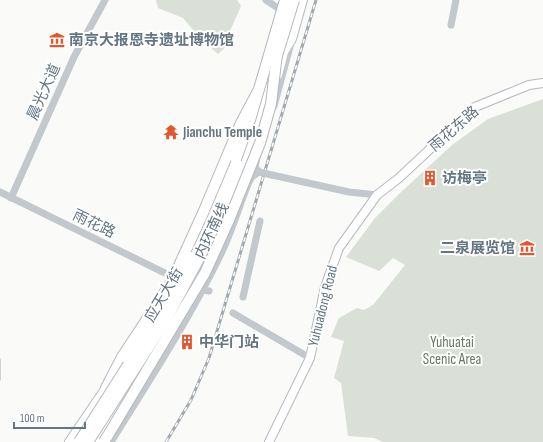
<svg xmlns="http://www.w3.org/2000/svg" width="543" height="442" font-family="'Sofia Sans Condensed','Noto Sans SC',sans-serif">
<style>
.green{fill:#dadfd7}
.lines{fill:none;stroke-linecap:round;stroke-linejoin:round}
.stream{stroke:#bbc7cb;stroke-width:1.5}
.major-casing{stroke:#b5babe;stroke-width:10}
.highway-casing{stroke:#b4b9bd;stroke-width:12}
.minor{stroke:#c3c8cc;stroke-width:7}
.major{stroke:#fff;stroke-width:8}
.highway{stroke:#fff;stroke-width:10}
.rail-casing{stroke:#a2aab0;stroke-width:3}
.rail{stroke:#fff;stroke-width:1.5;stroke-dasharray:4.5;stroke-linecap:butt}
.highway-bridge-casing{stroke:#b4b9bd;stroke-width:12;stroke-linecap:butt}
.minor-bridge{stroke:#c3c8cc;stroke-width:7}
.highway-bridge{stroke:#fff;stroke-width:10}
.labels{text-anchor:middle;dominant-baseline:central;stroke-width:4;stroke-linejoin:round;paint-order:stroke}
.poi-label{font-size:15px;font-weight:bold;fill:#657683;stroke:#fff;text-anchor:start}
.street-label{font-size:15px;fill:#657683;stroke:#fff}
.park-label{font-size:15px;fill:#687a64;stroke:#fff}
</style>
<rect width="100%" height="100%" fill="#fafaf8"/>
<g class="green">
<polygon points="156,0 237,0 241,6 230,31 230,43 218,54 200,38 183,18 158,8"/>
<polygon points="543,99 543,442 383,442 374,438 348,436 341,383 334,378 344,341 331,337 339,318 357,308 364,310 373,305 405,265 393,258 379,271 346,257 375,218 399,194 452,145 488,119"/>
</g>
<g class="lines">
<polyline class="stream" points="0,359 0,380"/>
<defs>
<g id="major">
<polyline points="278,75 284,52 292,39 303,0"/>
<polyline points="213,243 233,197"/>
<polyline points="69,442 109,383"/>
<polyline points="96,442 163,334"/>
<polyline points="269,442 310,358 325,287 339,248 377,195 399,178 475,107 529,85 543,83"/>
</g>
<g id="highway">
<polyline points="192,257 236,159"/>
<path d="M200,257C227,202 250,147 268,88"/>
<polyline points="106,388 122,357"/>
</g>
</defs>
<use href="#major" class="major-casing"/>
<use href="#highway" class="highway-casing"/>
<g class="minor">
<polyline points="266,0 278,8"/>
<polyline points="451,25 456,0"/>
<polyline points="274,106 291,43"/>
<polyline points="272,175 349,192 377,195"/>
<polyline points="0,192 177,279 191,288 209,291"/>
<polyline points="11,198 74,57 105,0"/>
<polyline points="243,297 260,221"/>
<polyline points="233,313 310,358"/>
<path d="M111,442C149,381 189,320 220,256C232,232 239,206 249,182L252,177L259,172L255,167L257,158"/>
</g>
<use href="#major" class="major"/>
<use href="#highway" class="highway"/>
<defs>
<polyline id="rail" points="166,442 191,400 209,358 316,0"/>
</defs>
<use href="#rail" class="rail-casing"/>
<use href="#rail" class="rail"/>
<defs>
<g id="highway-bridge">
<polyline points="276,59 294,0"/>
<polyline points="236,159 250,120 285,0"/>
<polyline points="122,357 172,281 203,213 241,123 258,91"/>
<polyline points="79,442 168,302 192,257"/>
<polyline points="88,442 166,320 200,257"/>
<polyline points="104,442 205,273 229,220 260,143 271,104 277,54"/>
</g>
</defs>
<use href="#highway-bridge" class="highway-bridge-casing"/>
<polyline class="minor-bridge" points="259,172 272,175"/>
<use href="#highway-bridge" class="highway-bridge"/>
</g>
<defs>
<symbol id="museum-bare" viewBox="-9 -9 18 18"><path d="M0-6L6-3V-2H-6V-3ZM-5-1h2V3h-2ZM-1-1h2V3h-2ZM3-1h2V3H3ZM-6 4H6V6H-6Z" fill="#e4572e" stroke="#fff" stroke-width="2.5" paint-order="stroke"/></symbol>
<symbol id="temple-bare" viewBox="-9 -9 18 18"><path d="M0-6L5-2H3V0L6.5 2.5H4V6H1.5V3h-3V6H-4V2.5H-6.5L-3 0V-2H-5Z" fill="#e4572e" stroke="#fff" stroke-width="2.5" paint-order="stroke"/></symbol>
<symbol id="building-bare" viewBox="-9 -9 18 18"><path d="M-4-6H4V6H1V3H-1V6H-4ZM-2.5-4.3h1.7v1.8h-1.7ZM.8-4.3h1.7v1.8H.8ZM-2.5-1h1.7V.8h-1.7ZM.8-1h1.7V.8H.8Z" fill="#e4572e" stroke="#fff" stroke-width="2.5" paint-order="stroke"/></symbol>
</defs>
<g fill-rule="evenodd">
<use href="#museum-bare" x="46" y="29" width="22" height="22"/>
<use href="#temple-bare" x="160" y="121" width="22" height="22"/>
<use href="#building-bare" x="419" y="167" width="22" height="22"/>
<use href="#museum-bare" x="516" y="237" width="22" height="22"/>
<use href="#building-bare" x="176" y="331" width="22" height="22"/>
</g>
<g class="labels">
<g class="poi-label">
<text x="69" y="40">南京大报恩寺遗址博物馆</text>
<text x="183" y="132">Jianchu Temple</text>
<text x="442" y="178">访梅亭</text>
<text x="515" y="248" text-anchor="end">二泉展览馆</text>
<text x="199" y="342">中华门站</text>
</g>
<g class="street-label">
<text transform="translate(44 92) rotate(-66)">晨光大道</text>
<text transform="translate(454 129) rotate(-41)">雨花东路</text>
<text transform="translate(94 224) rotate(26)">雨花路</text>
<text transform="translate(212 231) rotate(-65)">内环南线</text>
<text transform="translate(164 295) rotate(-59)">应天大街</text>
<text transform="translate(323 306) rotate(-76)">Yuhuadong Road</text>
</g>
<g class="park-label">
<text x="452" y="342">Yuhuatai<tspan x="452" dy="17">Scenic Area</tspan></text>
</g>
</g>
<path d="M14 422v6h71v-6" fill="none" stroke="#657683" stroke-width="2"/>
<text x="20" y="422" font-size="12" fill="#657683" stroke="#ffffff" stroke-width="3" paint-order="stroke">100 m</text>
</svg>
